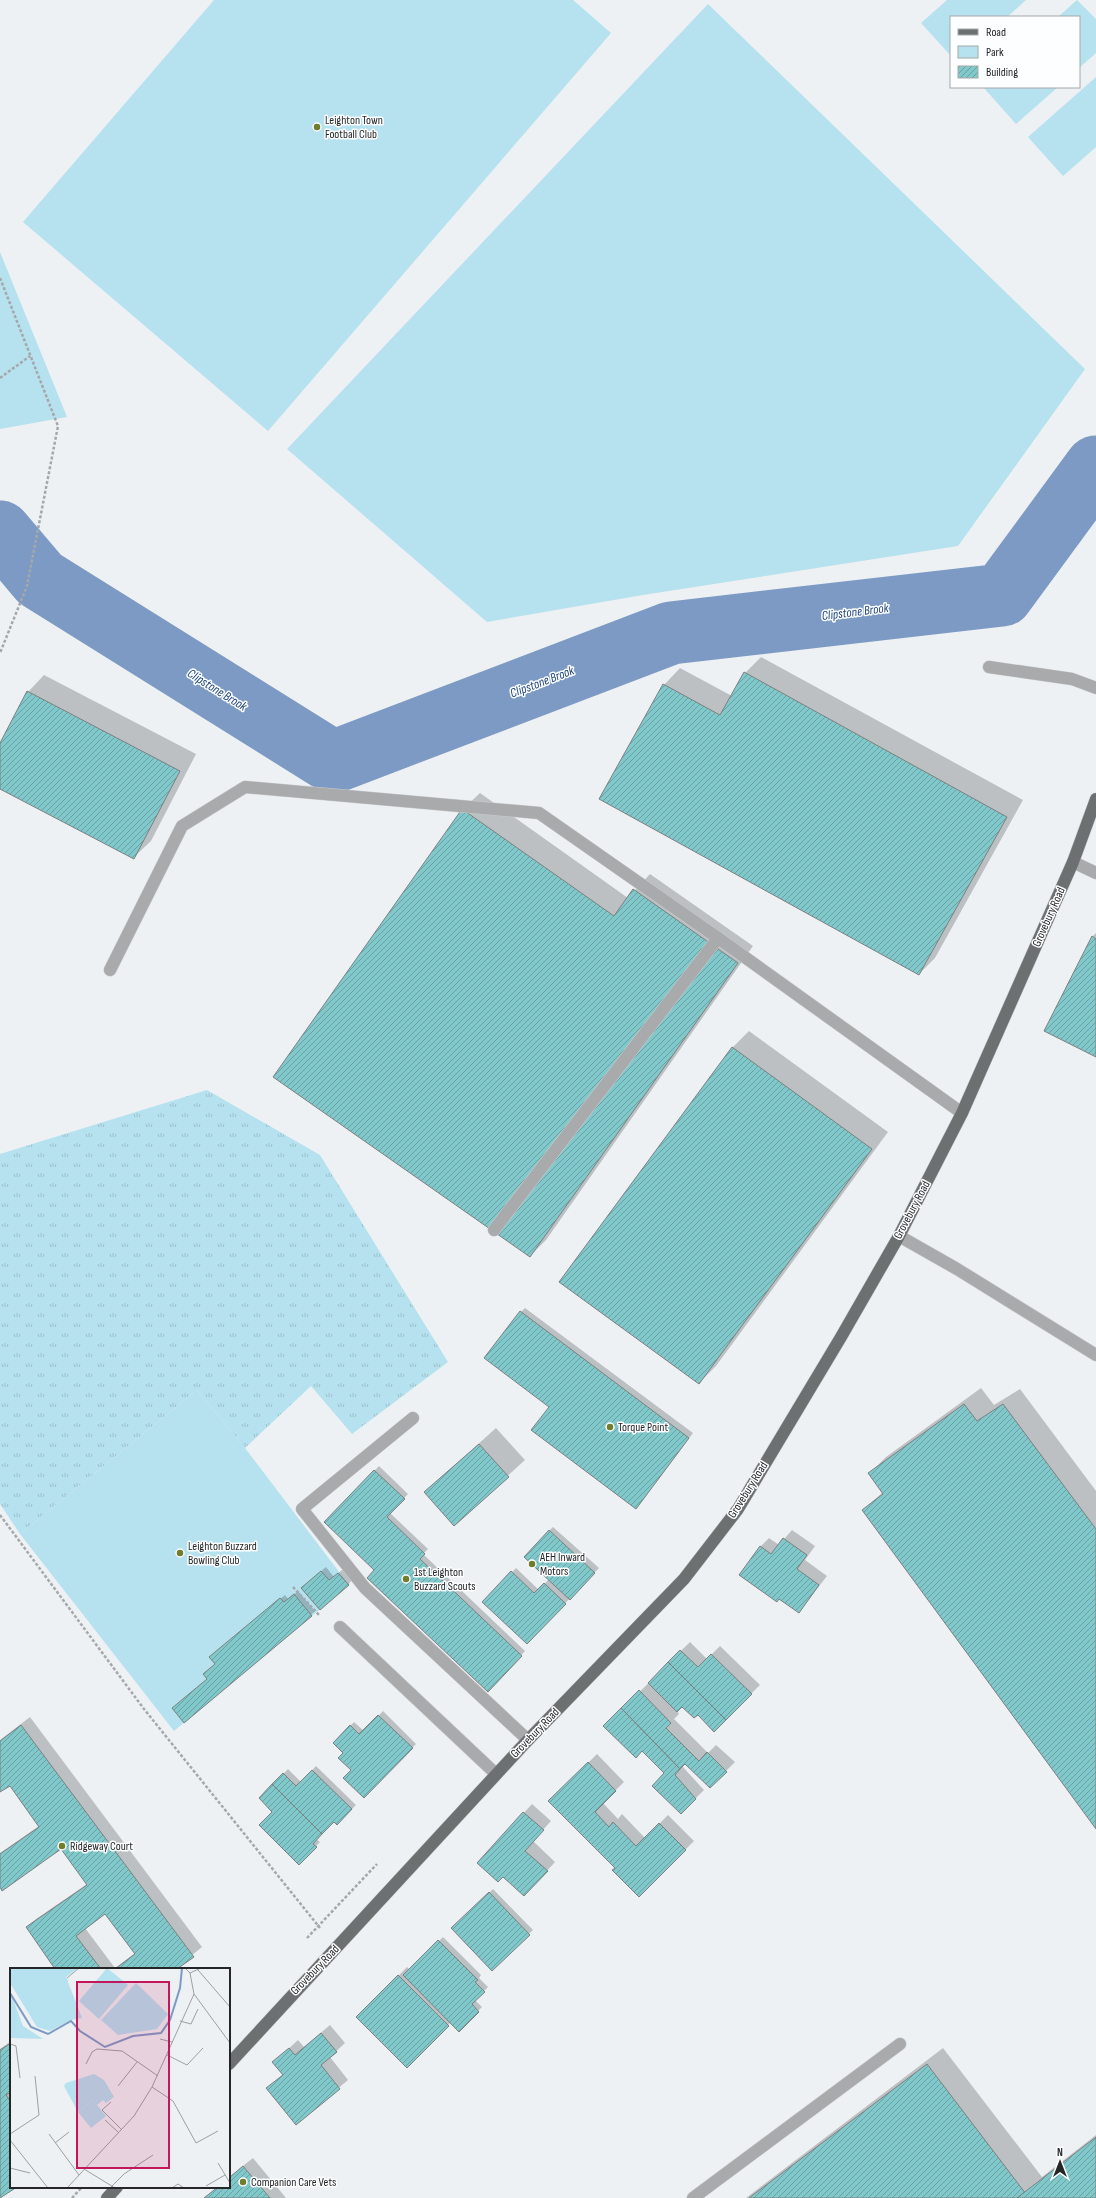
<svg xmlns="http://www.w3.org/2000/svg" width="1096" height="2198" font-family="'Sofia Sans Condensed',sans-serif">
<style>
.grass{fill:url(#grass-tufts)}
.park{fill:#b6e1ef}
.shadow{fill:#0003;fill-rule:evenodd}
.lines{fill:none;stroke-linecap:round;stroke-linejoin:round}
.river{stroke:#7d9ac5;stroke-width:63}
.building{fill:url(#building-hatch);stroke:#7c8080}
.service-casing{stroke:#c9ccce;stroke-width:13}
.minor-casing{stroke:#c9ccce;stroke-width:13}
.primary-casing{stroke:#c9ccce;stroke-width:13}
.path{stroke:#a5a8aa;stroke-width:2.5;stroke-dasharray:3 2;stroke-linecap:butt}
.service{stroke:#a9aaab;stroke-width:12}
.minor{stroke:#a9aaab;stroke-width:12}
.primary{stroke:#6d7071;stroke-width:12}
.poi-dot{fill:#707d2a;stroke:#fcfeff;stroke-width:1.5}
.labels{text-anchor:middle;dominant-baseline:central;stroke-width:3;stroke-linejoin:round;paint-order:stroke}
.poi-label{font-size:12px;fill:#252627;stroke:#fcfeff;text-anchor:start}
.street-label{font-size:12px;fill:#252627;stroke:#fcfeff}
.water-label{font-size:13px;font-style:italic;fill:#21467d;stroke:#fcfeff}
.inset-river{fill:none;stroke:#7d9ac5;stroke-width:2}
.inset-road{fill:none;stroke:#9da0a1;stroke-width:1}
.view{fill:#c2185b;fill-opacity:0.15;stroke:#c2185b;stroke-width:2}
.inset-edge{fill:none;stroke:#252627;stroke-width:2}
</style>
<defs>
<pattern id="grass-tufts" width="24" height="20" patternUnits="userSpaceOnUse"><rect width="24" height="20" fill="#b6e1ef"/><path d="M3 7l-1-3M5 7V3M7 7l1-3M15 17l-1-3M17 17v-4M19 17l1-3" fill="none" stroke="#9cc1cd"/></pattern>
<pattern id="building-hatch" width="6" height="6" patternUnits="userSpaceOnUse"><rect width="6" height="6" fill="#81c8ca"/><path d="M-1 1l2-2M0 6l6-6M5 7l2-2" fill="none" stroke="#69a2a4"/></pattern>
</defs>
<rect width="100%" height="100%" fill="#edf1f3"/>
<polygon class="grass" points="207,1090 320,1155 448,1362 352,1434 311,1386 245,1448 197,1390 20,1534 0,1504 0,1154"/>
<g class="park">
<polygon points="214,0 573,0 611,33 268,431 23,222"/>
<polygon points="947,0 1026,0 1007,17 951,17 951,56 921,23"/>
<polygon points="1077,0 1096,19 1096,53 1079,68 1079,17 1058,17"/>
<polygon points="708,4 1085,369 958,546 643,595 487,622 287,449"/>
<polygon points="1096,77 1096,147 1063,176 1028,137"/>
<polygon points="983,87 1058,87 1016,124"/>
<polygon points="0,252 67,417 0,429"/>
<polygon points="197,1390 245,1448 349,1585 174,1731 20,1534"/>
</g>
<g class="shadow">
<polygon points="761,657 1023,800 935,958 919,974 664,685 680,668 732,696 745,673"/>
<polygon points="44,675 196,754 151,841 134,857 0,788 0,745 28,692"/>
<polygon points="480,793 628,898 650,874 753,946 546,1240 530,1256 463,809"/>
<polygon points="1096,933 1096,1056 1092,937"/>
<polygon points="749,1031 888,1132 716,1366 699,1383 561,1282 733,1047"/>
<polygon points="525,1308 693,1433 640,1503 550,1407 521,1312"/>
<polygon points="981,1388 994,1405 1020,1389 1096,1491 1096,1827 863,1510 883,1492 870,1473 886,1457"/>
<polygon points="496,1428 525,1460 454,1525 425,1492"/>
<polygon points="379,1466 408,1494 390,1513 428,1549 423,1554 525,1651 488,1691 376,1570 325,1522"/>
<polygon points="553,1527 599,1568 527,1643 484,1602 516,1568 539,1590 549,1579 549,1531"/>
<polygon points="792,1530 815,1546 805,1560 827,1576 799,1612 741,1575 761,1546 769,1538 779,1545"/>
<polygon points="326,1567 334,1577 343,1569 352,1580 348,1585 306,1584"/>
<polygon points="298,1591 315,1611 311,1615 216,1663 214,1653 285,1595 288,1599"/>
<polygon points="690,1642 707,1659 720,1646 760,1685 714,1730 698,1713 682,1705 677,1711 679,1714 674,1719 708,1753 716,1745 735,1762 710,1787 685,1763 682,1766 704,1790 681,1813 666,1773 642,1750 605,1726"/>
<polygon points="383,1711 416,1744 364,1797 344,1753 334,1743 354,1722 364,1731"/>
<path d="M30,1717L202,1947L175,1969H56L27,1927L36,1919L87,1884L62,1848L0,1885V1853L39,1826L10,1784L0,1791V1740ZM105,1913L135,1953L115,1968L85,1928Z"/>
<polygon points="597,1754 624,1782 603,1803 618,1819 622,1814 645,1838 668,1815 694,1841 639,1896 616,1868 550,1801"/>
<polygon points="316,1766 356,1805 337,1824 334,1821 316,1839 320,1842 299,1864 274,1812 260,1798 288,1769 301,1782"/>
<polygon points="532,1804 551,1821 533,1841 555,1862 533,1886 503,1876 478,1863"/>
<polygon points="493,1889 533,1930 492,1969 453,1928"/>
<polygon points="443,1937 481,1975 479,1978 488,1987 475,2000 482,2007 459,2030 451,2022 407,2066 358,2017 407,1967 410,1970"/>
<polygon points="330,2025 345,2043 330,2057 348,2080 296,2124 267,2089 283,2074 274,2062 298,2040 304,2047"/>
<polygon points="11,2041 11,2187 16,2187 0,2198 0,2049"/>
<polygon points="943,2048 1042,2177 1096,2135 1096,2198 746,2198"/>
<polygon points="253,2158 286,2198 204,2198 217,2187 229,2187 229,2177"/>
</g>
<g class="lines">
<polyline class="river" points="0,532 40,579 333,762 671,633 1002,595 1096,467"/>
</g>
<g class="building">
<polygon points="744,672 1007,817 919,975 599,799 663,684 720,715"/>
<polygon points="27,691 180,771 134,859 0,789 0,743"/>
<polygon points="462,809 614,916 633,889 738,963 530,1257 273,1077"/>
<polygon points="1092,936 1096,939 1096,1057 1044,1031"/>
<polygon points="732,1047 872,1149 699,1384 559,1282"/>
<polygon points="520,1311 689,1438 636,1509 531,1430 549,1407 484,1358"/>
<polygon points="964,1404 977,1421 1003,1404 1096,1529 1096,1829 862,1510 883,1494 868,1473"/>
<polygon points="479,1444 509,1477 454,1526 424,1492"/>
<polygon points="374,1470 405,1499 387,1517 425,1554 420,1559 522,1656 488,1692 367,1578 374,1570 324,1522"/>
<polygon points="549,1530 595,1573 570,1600 524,1557"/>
<polygon points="783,1538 807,1555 797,1569 819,1585 799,1613 779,1599 777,1602 739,1575 760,1546 771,1554"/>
<polygon points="321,1571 329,1580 338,1573 349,1585 320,1610 301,1588"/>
<polygon points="511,1571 534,1593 544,1583 566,1604 527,1644 482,1602"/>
<polygon points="294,1594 312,1616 184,1723 172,1708 207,1679 203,1674 215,1664 209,1657 280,1598 284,1602"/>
<polygon points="680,1650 698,1667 711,1654 752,1694 726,1720 668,1662"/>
<polygon points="668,1662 726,1720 714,1732 698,1715 694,1718 682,1707 677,1712 648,1683"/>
<polygon points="639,1690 671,1723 666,1728 699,1761 707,1752 727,1772 710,1788 685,1764 680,1769 621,1708"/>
<polygon points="621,1708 680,1769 675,1775 696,1799 681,1814 652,1786 664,1773 642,1751 636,1758 603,1726"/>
<polygon points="378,1715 413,1748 364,1798 343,1778 351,1770 338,1758 343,1753 333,1743 350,1725 359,1734"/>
<polygon points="21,1725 194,1957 177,1969 115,1969 135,1954 105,1914 76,1936 101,1969 55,1969 26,1927 87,1885 61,1849 2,1891 0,1887 0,1854 39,1827 10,1786 0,1792 0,1741"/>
<polygon points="588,1762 616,1791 595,1812 609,1827 613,1822 636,1846 659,1823 686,1850 639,1897 612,1870 615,1868 548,1801"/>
<polygon points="312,1770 352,1809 337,1825 334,1822 322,1834 272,1784 283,1773 296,1786"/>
<polygon points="272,1784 322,1834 313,1844 317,1847 299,1865 259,1825 272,1812 259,1798"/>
<polygon points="523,1812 544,1830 525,1851 548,1871 524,1896 503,1877 498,1882 477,1863"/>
<polygon points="489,1892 530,1935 492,1971 451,1928"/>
<polygon points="438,1940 478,1980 475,1982 485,1992 472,2004 479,2012 459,2032 403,1975"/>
<polygon points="398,1975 449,2026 407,2068 356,2017"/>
<polygon points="321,2033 337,2052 321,2065 340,2089 296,2125 266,2088 283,2075 272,2062 289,2048 295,2055"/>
<polygon points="11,2043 11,2092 6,2095 11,2102 11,2187 17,2187 0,2198 0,2050"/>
<polygon points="927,2064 1026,2194 1020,2198 749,2198"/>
<polygon points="1096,2137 1096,2198 1017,2198"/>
<polygon points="243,2166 270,2198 204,2198 218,2187 229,2187 229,2178"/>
</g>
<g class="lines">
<defs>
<g id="service">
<polyline points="989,667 1072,679 1096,688"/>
<polyline points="110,970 182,826 245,787 539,813 718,938 962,1113"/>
<polyline points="494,1230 718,938"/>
<polyline points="899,1236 957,1269 1096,1355"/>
<polyline points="413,1418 302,1509 365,1588 528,1740"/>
<polyline points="340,1627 496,1774"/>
<polyline points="693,2198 900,2044"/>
</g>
<polyline id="minor" points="1073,862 1096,873"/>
<g id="primary">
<polyline points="229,2064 528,1740 684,1579 738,1509 841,1337 899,1236 962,1113 1073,862 1096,799"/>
<polyline points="107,2198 117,2187"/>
</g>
</defs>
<use href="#service" class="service-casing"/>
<use href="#minor" class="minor-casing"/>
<use href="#primary" class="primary-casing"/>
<g class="path">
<polyline points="0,278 58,426 27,586 0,653"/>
<polyline points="0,378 30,356"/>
<polyline points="0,1515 144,1709 320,1928"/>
<polyline points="293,1587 319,1615"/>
<polyline points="307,1938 377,1864"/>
<polyline points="72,2198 82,2187"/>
</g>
<use href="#service" class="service"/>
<use href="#minor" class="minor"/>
<use href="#primary" class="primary"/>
</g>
<g class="poi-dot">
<circle cx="317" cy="127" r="4"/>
<circle cx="610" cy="1427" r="4"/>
<circle cx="180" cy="1553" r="4"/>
<circle cx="532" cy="1564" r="4"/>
<circle cx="406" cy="1579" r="4"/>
<circle cx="62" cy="1846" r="4"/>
<circle cx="243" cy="2182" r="4"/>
</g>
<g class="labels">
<g class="poi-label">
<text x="325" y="120">Leighton Town<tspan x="325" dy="14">Football Club</tspan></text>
<text x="618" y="1427">Torque Point</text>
<text x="188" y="1546">Leighton Buzzard<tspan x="188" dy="14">Bowling Club</tspan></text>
<text x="540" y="1557">AEH Inward<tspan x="540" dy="14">Motors</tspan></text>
<text x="414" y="1572">1st Leighton<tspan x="414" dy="14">Buzzard Scouts</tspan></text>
<text x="70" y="1846">Ridgeway Court</text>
<text x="251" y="2182">Companion Care Vets</text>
</g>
<g class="street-label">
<text transform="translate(1049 917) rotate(-66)">Grovebury Road</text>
<text transform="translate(912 1210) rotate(-62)">Grovebury Road</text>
<text transform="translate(748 1490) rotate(-58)">Grovebury Road</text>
<text transform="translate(535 1733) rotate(-46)">Grovebury Road</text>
<text transform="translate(315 1970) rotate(-46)">Grovebury Road</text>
</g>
<g class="water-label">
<text transform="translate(855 612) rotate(-7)">Clipstone Brook</text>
<text transform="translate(542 682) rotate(-21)">Clipstone Brook</text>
<text transform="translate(217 690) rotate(32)">Clipstone Brook</text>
</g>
</g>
<g transform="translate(10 1968)">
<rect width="220" height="220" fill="#edf1f3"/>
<path d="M0,23L13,58L33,71L0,70ZM84,106L94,112L104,129L96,135L93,132L87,137L83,132L68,144L54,118L56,115Z" fill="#b6e1ef"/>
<path d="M0,0H68L56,9L72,50L61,52L40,63L27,59L0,15ZM97,0L118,17L89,51L69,33ZM126,15L158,46L147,61L108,67L91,52ZM83,132L96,148L81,160L68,144Z" fill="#b6e1ef"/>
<path class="inset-river" d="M0,25L21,59L38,66L61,53L70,63L95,79L123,68L151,65L160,52L170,20L172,0"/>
<path class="inset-road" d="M188,2L220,39M180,5L191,0M57,10L69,0M184,26L220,75M170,53L181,56L188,41M150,71L162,74M0,76L6,78L10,110M157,87L177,97L193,80M76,96L82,84L87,81L112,83L148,108M108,118L127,94M142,119L163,133L186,175L208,163M101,134L92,142L111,161M95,152L108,164M0,166L29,147L25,108M39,166L69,207M0,172L38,220M45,175L59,164M208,195L220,215M0,200L20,205M74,201L105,220M196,218L215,207M57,220L124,148L142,119L184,26L180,5L175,0M100,220L114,206L143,187M162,220L168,216L174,220"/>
<path class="view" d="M67,14H159V200H67Z"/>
<rect width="220" height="220" class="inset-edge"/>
</g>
<rect x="950" y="16" width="130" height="72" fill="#fcfeff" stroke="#a6a8a9"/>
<rect x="958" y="29" width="20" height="6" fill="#6d7071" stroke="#a6a8a9"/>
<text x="986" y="36" font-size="12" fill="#252627">Road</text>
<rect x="958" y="46" width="20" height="12" fill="#b6e1ef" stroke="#a6a8a9"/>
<text x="986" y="56" font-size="12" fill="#252627">Park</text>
<rect x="958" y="66" width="20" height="12" fill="url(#building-hatch)" stroke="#a6a8a9"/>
<text x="986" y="76" font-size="12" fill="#252627">Building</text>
<g transform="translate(1060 2162)" stroke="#fcfeff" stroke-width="3" paint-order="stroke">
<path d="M0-3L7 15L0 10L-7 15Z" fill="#252627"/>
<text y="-6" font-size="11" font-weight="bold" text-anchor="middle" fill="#252627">N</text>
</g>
</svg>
